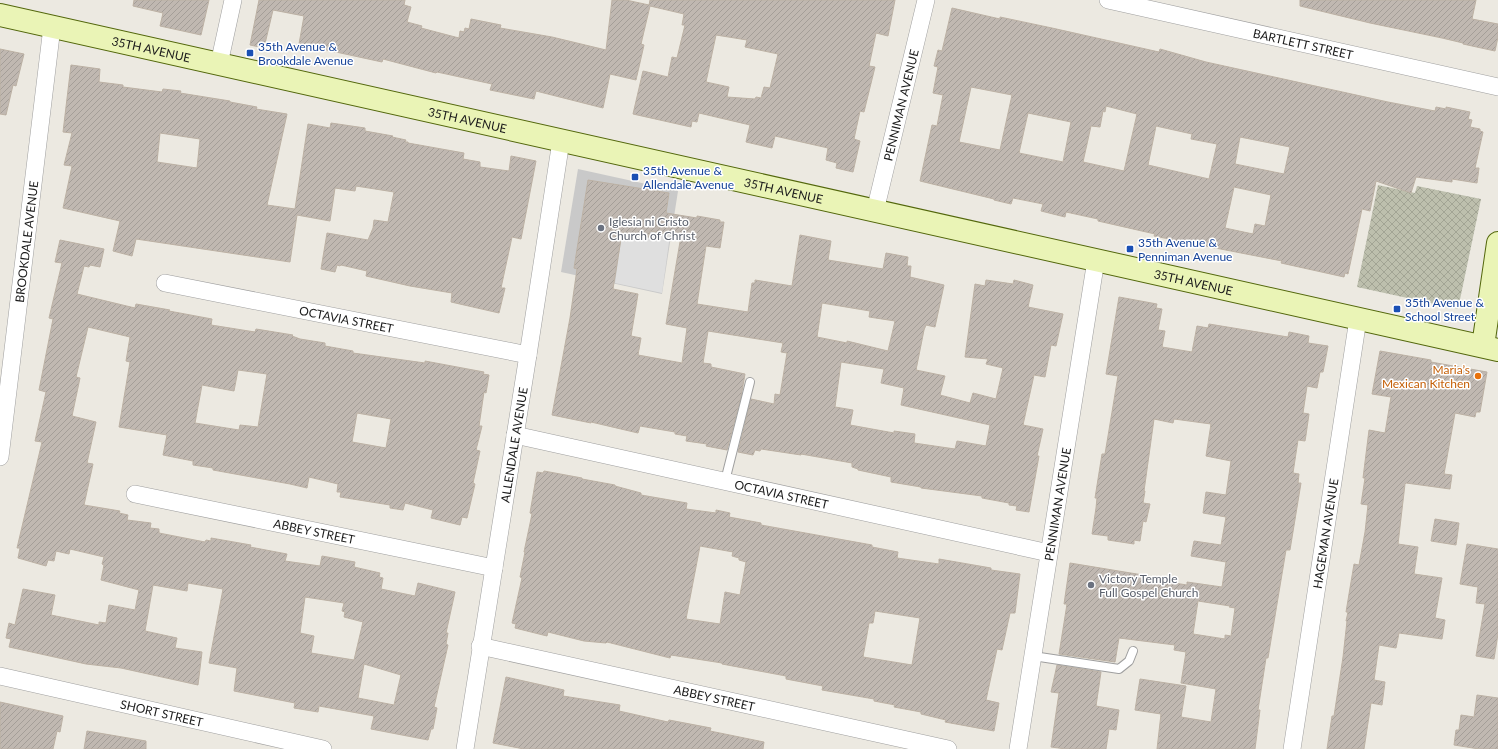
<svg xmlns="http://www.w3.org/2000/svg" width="1498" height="749" font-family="Lato,sans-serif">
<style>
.religious{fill:#c9c9c9}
.construction{fill:url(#construction-cross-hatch)}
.parking{fill:#dfdfdf}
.building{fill:url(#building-hatch);stroke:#bcb1a4;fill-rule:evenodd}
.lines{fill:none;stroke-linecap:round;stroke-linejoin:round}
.lane-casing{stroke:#9f9f9f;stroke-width:10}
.street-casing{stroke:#9f9f9f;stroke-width:18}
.secondary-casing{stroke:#53670c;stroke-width:24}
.lane{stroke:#fff;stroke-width:8}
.street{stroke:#fff;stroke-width:17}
.secondary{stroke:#eaf4b6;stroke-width:22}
.transit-dot{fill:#1a4fb4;stroke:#fff;stroke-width:1.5}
.worship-dot{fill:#6b7280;stroke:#fff;stroke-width:1.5}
.food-dot{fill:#e8710a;stroke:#fff;stroke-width:1.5}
.labels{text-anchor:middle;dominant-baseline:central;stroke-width:3;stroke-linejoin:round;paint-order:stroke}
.street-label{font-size:12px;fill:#1b1b1b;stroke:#fff}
.transit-label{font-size:12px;fill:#164399;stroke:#fff;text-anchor:start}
.worship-label{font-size:12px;fill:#5b616d;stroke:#fff;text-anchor:start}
.food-label{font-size:12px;fill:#c56008;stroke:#fff;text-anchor:end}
</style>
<defs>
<pattern id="construction-cross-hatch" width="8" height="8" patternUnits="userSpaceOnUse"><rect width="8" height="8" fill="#bdbfad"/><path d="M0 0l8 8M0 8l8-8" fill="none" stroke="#a2a494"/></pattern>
<pattern id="building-hatch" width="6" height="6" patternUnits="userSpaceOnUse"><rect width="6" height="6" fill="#c0b8b1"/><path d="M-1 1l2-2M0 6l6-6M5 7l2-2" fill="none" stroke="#a49e98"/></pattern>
</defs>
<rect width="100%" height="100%" fill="#ece9e1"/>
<polygon class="religious" points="578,169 678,191 662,294 561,272"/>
<polygon class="construction" points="1378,185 1415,193 1417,186 1481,199 1458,309 1357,287"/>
<polygon class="parking" points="651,232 670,235 662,293 615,283 622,233 650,238"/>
<g class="building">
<polygon points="134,0 209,0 201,35 160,26 163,13 133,6"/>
<path d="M259,0H405L404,5L411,7L407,22L422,26L421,28L459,38L460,31L464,32L465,28L469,29L471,19L501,25L500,28L552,37L606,50L612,0H626L649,5L650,0H895L888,36L876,33L869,66L875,67L864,112L860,111L854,139L860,141L853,172L836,168L837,163L826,160L828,148L775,136L772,148L746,142L750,125L699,113L697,122L692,121L691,127L633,114L643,71L668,77L672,57L677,58L685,25H682L684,14L650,6L641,44L644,45L636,80L610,74L603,108L536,91L534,99L490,90L492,84L437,72L436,73L383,59L382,62L299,44L304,16L273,10L264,48L250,45ZM716,35L747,40L745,47L778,54L770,88L764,87L761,98L756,97L755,99L727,97L729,87L706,82Z"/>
<polygon points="1300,0 1476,0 1472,19 1498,24 1498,37 1495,51 1463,44 1463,43 1442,38 1370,23 1300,6"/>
<path d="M952,8L1000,19V17L1052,28L1159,52L1160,49L1206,62L1388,102L1435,111L1436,107L1446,109V107L1470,112L1468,119L1472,120L1470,127L1480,129V131L1483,132L1475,168H1479L1477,183L1452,179V182L1416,177L1411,193L1376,181L1370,211L1362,209L1348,274L1345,273L1344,277L1281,263L1282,261L1154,236L1155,234L1098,221V219L1066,212L1065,217L1041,211L1043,204L1013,198L1011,204L994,200V199L920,181L932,125L937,126L943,95L933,93L938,67L934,66L938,50L942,51ZM971,87L1012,95L1000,150L959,142ZM1106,106L1137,114L1124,171L1083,162L1091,126L1100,127L1103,111L1105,112ZM1028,113L1071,122L1063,162L1019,153ZM1156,126L1192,134L1191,139L1217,144L1209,179L1148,165ZM1240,137L1290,147L1284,174L1235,164ZM1234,187L1271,195L1265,226L1255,224L1253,234L1225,228Z"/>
<polygon points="0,49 24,54 16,86 13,85 6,115 0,114"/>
<path d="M71,65L100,69L99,82L123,85V87L162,92L163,89L181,91L180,93L230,101V102L257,107L256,109L287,114L267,205L295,209L308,124L330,128L331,123L365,128V131L393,136L392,137L406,140L405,142H408V143L464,153L463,159L480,162V167L509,171L511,156L536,161L521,239L512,237L501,288H505L499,313L451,302L452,293L410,286L366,276L367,271L341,265L340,266L337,265L335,272L321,269L327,233L368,240L373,228L374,220L388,222L394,192L356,186L355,191L335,188L330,221L297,215L290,262L136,239L132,256L113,251L120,221L63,208L72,166L64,165L72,133L63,132ZM160,133L200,139L197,168L157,162Z"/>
<path d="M588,180L669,193L666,213L697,218V216L720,220V222H724L720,248L706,246L697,304L748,312L752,283H755V280L792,286L800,235L831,241L828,260L883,269L886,253L908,257L907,266H911L910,277L944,285L935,327L926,325L924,330L916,370L945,376L940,395L970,403L973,393L996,399L1003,368L986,364L988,359L965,357L975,284L985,286L986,280L1013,284L1014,280L1033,285L1028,307L1063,314L1056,346L1051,345L1045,377L1034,375L1023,425L1043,429L1037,456H1039L1029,512L1016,510L1017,506L1009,505V503L982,498V496L921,488V487L891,482V477L858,470V469L852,467V463L801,454V455L761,449L760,451L755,450L753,455L738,452L751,399L774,404L775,394L780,395L787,353L781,352L783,343L708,331L703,363L711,364V367L745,374L741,397L727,450L706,446L707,444L686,441L687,436L675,434V432L640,426L638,433L591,422V423L552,415L570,318L577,269L574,268ZM650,231L681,236L666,324L687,328L682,363L638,355L641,338L631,336L638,294L613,289L622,233L649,237ZM822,303L870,311L869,317L895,321L888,351L847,341V343L817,337ZM841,362L884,369L881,383L904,388L901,405L990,425L986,446L957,441L955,449L914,443L915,434L894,431V433L850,425L853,410L835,407Z"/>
<path d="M60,240L104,249L100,267L90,265L89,267L84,266L77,294L135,308L136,304L170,310L169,311L212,319L211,325L255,332L256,329L293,335L292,336L300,339L325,343V346L353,351V353L425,363V361L484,372L483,374L489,375L486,393L484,392L479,426H482L476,450L480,451L473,483L475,484L467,518L462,517L460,525L431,518L433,510L405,503L403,510L390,508V505L340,497L341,492H337L338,484L309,477L307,488L290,484L213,470V468L193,465V461L163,455L167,435L119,427L130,362L126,361L130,337L88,327L76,377L80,378L72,416L96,422L87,463L93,464L84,505L120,511L119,513L128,515L127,520L151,523L150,528L159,529V533L205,542L206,540L211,541V538L251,545L250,547L287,554L285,561L320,566L322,556L355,562L354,567L380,573L379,577L383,578L381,589L415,596L418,583L455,592L446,633H448L446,644L448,645L434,707L437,708L433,729H431L428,740L371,729L374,716L319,706L318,712L294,708L295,703L234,691L237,668L209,663L223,589L188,583L187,591L153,585L145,631L177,638L175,648L202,652L198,685L121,668L86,664L9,647L11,639L6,638L9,623L15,625L23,589L55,595L51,615L99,625V622L106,623L109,605L135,610L139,590L101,580L104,565L102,564L104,557L70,549L69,554L56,551L54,561L48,560L46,566L18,558L20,548H17L42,442L35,441L46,392L39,390L53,319L49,318L62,263L55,262ZM238,370L267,374L258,427L240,425L239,430L195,423L202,385L234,391ZM357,413L391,419L386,448L352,442ZM305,597L344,603L342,611L345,612L344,617L363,622L354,660L311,653L314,636L300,633ZM364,664L401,675L394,705L358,698Z"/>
<path d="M1119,297L1157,304L1156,308L1162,309L1158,330L1165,331L1162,347L1192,352L1197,326L1208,328L1209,324L1288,337L1289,332L1309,336L1308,343L1328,346L1323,372H1320L1317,388L1307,386L1303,413L1309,414L1306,435L1305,441L1298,440L1293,473L1299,474L1298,483H1301L1290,550H1286L1268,658H1266L1258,710H1260L1255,749H1157L1161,714L1135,710L1140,679L1186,686L1181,717L1211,722L1216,689L1181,683L1186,652L1174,650L1175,645L1119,638L1115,662L1059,654L1067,604H1064L1070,563L1149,576V579L1187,585V582L1222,587L1226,562L1191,556L1194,541L1221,545L1226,517L1203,513L1206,492L1226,495L1231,461L1206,456L1211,424L1174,419L1173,423L1154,419L1144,491H1145L1143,503L1150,504L1146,522L1143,521L1140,541L1134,540V544L1108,540V536L1092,534L1096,508L1097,498H1095L1102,454H1105L1118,376L1106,374ZM1198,601L1230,606L1229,607L1235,608L1231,636L1225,635V639L1193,634Z"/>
<polygon points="1380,351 1431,360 1431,362 1487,372 1480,412 1476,412 1475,417 1455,413 1444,474 1452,475 1450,489 1406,483 1405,484 1398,544 1418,547 1414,574 1442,578 1435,618 1445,620 1442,639 1399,633 1396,648 1379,645 1374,680 1385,682 1382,705 1371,703 1364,749 1327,749 1332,716 1334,716 1343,657 1347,621 1346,621 1348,612 1346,612 1354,564 1359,565 1365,532 1368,505 1361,504 1365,478 1363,478 1369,430 1385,433 1391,397 1372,394"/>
<path d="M544,471L582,478V479L615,485V486L641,493V495L687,503L686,509L716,513V510L730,513L729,517L761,523V525L872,545V547L898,552L897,558L939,564V559L991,568V570L1020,574L1015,613H1010L1002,650L997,649L986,700L999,703L994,731L945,722L946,720L921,714V712L894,707L895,705L874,701V699L822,690L823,686L786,679V676L722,664V663L671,655L670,658L607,642L606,643L584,641L548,632L547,636L515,628L516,624L512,623L522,578L520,577L525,552H524L532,514L530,513L537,472L543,473ZM700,546L733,552L732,556L739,558V560L746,562L740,595L725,592L720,624L686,619ZM875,611L920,618L912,665L863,657L869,623H873Z"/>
<polygon points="1435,519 1459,523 1456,545 1431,541"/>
<polygon points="1467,544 1498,549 1498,634 1494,659 1476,656 1485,604 1476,603 1478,587 1460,584"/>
<polygon points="1057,665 1101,672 1096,706 1119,710 1116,730 1109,729 1106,749 1066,749 1051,747 1059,693 1051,692"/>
<polygon points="506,677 564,690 563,696 620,705 619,711 668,722 669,720 711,728 710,731 764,742 763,749 524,749 493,743"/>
<polygon points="1477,695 1498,698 1498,749 1479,749 1454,745 1456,730 1459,730 1461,715 1474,717"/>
<polygon points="0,702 63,716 60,732 57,731 53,749 0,749"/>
<polygon points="87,731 146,741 146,749 84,749"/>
</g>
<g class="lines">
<defs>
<g id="lane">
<polyline points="725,481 750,382"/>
<polyline points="1033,656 1119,669 1129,661 1133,651"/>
</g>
<g id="street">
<path id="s1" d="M1108,0L1498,87"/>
<polyline points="219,64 233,0"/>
<path id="s2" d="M875,211L926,0"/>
<path id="s3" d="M165,283L528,355"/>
<path id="s4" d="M515,435L1049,553"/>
<path id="s5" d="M0,457L52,27"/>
<path id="s6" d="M135,494L494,568"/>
<path id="s7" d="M480,646L948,749"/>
<path id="s8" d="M0,676L323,749"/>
<path id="s9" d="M465,749L528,355L561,141"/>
<path id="s10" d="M1018,749L1096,260"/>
<path id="s11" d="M1292,749L1358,319"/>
</g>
<g id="secondary">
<path id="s12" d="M0,15L1498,350"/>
<polyline points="1483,346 1498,243"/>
</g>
</defs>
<use href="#lane" class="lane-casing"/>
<use href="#street" class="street-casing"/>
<use href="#secondary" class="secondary-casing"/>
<use href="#lane" class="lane"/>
<use href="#street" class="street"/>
<use href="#secondary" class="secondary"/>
</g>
<g class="transit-dot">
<rect x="246" y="49" width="8" height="8" rx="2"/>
<rect x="631" y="173" width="8" height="8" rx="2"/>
<rect x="1126" y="245" width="8" height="8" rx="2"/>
<rect x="1393" y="305" width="8" height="8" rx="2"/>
</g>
<g class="worship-dot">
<circle cx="601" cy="228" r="4"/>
<circle cx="1091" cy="585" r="4"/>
</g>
<circle class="food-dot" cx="1478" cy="376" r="4"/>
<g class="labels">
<g class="street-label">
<text stroke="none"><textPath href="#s1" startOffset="200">BARTLETT STREET</textPath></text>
<text stroke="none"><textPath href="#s12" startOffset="155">35TH AVENUE</textPath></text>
<text stroke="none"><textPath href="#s2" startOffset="109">PENNIMAN AVENUE</textPath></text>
<text stroke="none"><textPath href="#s12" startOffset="479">35TH AVENUE</textPath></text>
<text stroke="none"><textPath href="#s12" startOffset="803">35TH AVENUE</textPath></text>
<text stroke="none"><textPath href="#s5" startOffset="217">BROOKDALE AVENUE</textPath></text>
<text stroke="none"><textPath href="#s12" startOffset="1223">35TH AVENUE</textPath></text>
<text stroke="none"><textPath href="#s3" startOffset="185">OCTAVIA STREET</textPath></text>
<text stroke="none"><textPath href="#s9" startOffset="308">ALLENDALE AVENUE</textPath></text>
<text stroke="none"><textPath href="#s4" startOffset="273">OCTAVIA STREET</textPath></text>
<text stroke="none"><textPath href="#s10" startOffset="248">PENNIMAN AVENUE</textPath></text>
<text stroke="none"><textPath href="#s6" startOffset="183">ABBEY STREET</textPath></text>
<text stroke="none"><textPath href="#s11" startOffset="218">HAGEMAN AVENUE</textPath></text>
<text stroke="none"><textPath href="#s7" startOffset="240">ABBEY STREET</textPath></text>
<text stroke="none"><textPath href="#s8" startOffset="166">SHORT STREET</textPath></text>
</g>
<g class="transit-label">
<text x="258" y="46">35th Avenue &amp;<tspan x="258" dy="14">Brookdale Avenue</tspan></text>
<text x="643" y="170">35th Avenue &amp;<tspan x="643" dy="14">Allendale Avenue</tspan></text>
<text x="1138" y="242">35th Avenue &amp;<tspan x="1138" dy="14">Penniman Avenue</tspan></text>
<text x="1405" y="302">35th Avenue &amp;<tspan x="1405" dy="14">School Street</tspan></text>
</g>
<g class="worship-label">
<text x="609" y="221">Iglesia ni Cristo<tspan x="609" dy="14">Church of Christ</tspan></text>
<text x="1099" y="578">Victory Temple<tspan x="1099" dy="14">Full Gospel Church</tspan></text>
</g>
<g class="food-label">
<text x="1470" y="369">Maria’s<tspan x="1470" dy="14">Mexican Kitchen</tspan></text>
</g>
</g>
</svg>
